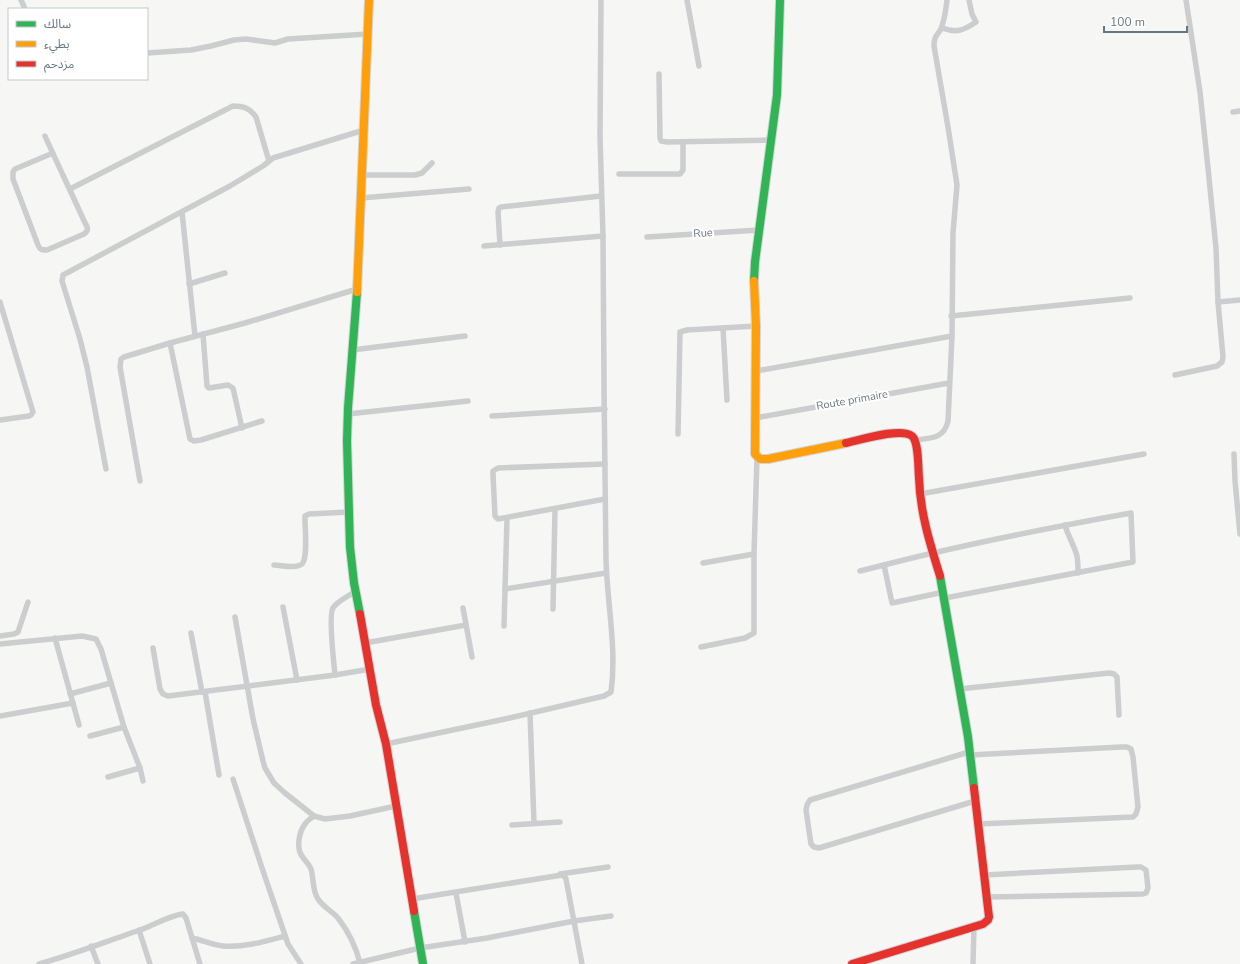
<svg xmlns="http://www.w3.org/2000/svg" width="1240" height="964" font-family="'Nunito Sans','Noto Sans Arabic',sans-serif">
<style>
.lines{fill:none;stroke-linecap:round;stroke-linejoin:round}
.fast-casing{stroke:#d3d4d5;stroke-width:10}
.slow-casing{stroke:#d3d4d5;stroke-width:10}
.jam-casing{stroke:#d3d4d5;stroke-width:10}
.street{stroke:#cccdce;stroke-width:5.5}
.fast{stroke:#30b455;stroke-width:8}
.slow{stroke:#ff9f0a;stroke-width:8}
.jam{stroke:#e5322d;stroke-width:8}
.labels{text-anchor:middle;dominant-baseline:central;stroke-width:4;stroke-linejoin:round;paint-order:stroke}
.street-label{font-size:11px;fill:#667784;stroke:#fff}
</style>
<rect width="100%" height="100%" fill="#f6f6f5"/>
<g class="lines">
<defs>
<g id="fast">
<polyline points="754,281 755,262 777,95 780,0"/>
<polyline points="357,292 348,408 347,441 350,547 354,583 360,614"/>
<polyline points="940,576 968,737 974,788"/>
<polyline points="414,911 423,964"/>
</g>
<g id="slow">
<polyline points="754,281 756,326 755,454 760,459 768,459 846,443"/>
<polyline points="357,292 369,0"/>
</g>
<g id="jam">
<path d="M846,443C860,440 901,427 912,436C919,442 918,468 919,478C920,512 930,544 940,576"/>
<polyline points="360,614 376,705 386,744 414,911"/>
<polyline points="852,964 983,924 988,920 989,917 974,788"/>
</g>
</defs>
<use href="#fast" class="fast-casing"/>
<use href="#slow" class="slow-casing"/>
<use href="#jam" class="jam-casing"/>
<g class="street">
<polyline points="21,0 25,9"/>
<polyline points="687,0 699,66"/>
<path d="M942,28C956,33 963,31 976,22L972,14L969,0"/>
<polyline points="147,53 191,50 211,46 234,40 246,39 275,43 288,39 368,34"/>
<polyline points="659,74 660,138 661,141 667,142 771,140"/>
<polyline points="1233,112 1240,111"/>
<path d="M45,136C58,165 72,194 85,223C88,228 89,230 84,234L47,250C42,250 40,250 38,245L13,179V172L15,169L53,153"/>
<polyline points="619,174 680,174 683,170 683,142"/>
<polyline points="362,175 415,175 422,173 432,163"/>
<path d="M70,189L233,106C243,106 250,108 256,117L269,161"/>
<polyline points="361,198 469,189"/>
<polyline points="182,212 195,336"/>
<polyline points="647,237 759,230"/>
<polyline points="500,245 498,212 499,208 501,207 601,196"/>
<polyline points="484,246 603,236"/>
<polyline points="189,284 225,273"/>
<polyline points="0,302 33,412 31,415 29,416 0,420"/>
<polyline points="1218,302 1240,300"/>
<polyline points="951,316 1130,298"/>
<polyline points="723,328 727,400"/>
<polyline points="203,334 207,386 209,388 228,385 233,388 242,428"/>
<polyline points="170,343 190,439 194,441 201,440 262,421"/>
<polyline points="352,350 465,336"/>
<polyline points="756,371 952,336"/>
<polyline points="1175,375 1217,366 1222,362 1223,357 1218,302 1216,248 1208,168 1200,92 1186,0"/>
<polyline points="348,414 468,401"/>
<polyline points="492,416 605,409"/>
<polyline points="755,418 949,383"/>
<polyline points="678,434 680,332 687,330 756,326"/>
<path d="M915,440C931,438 944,439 948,421L952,336L953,233L957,185L948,127L934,46C934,33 939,36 942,26C945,17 946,9 947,0"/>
<polyline points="1234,454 1235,481 1240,534"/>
<polyline points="106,469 87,367 80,339 62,281 63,275 230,186 263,166 273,158 364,130"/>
<polyline points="140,481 120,367 121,359 124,357 170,343 245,323 357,289"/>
<polyline points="920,494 1144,454"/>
<polyline points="605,499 498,519 495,516 493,475 493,471 498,468 605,464"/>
<path d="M1065,525C1068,536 1074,545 1077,556C1078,562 1078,568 1078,573"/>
<polyline points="703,563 754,554"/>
<path d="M274,565C281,565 296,569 302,564C308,558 305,529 305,520V516L309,514L349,512"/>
<polyline points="860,571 884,565"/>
<polyline points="505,589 606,573"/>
<path d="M944,592L892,603L884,565C965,544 1048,528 1131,513L1133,562L945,598"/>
<polyline points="283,607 297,680"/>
<polyline points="463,608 472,657"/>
<polyline points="553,609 555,509"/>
<polyline points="235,617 253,719 263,761 265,768 274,783 285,793 314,816 325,819 350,816 396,806"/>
<polyline points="504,626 507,518"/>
<polyline points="191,633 202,692"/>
<polyline points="0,636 14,634 18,632 28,602"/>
<polyline points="55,638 79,725"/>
<polyline points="365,643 466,625"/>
<polyline points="0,644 82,636 96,639 101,649 124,727 140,768 143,781"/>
<polyline points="701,647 745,638 754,633 754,554 757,457"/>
<polyline points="153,648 160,689 163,694 168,696 335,675 370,669"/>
<path d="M335,675C334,663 328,616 333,608C337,601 349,596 356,591"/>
<polyline points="959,689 1109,673 1114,674 1117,677 1119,715"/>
<polyline points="205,692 219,775"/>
<polyline points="70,694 111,683"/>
<polyline points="530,713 534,823"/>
<polyline points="0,716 73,703"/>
<polyline points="90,736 124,727"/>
<path d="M386,744L505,719L604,696L611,692C617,648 607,603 606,559C604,451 604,344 603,236L600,137L601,0"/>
<polyline points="969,752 810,800 807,805 806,810 811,844 814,847 819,848 975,801"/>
<polyline points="970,755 1121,747 1127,747 1131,749 1133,757 1138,807 1136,814 1133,817 978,824"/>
<polyline points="108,777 140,768"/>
<polyline points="233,779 262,868 288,944 301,964"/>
<path d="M314,816C311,818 307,821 305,824C299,832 296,848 302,856C305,861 309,864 311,869C314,879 312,890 318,899C323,907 332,911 338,918C348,931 356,947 360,963"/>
<polyline points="512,825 560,822"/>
<polyline points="560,874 608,867"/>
<polyline points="985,875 1137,867 1141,867 1146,870 1148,888 1146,893 1143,894 987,897"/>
<polyline points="456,893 465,942"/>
<polyline points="412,899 562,875 565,877 566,879 582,964"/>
<polyline points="139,930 150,964"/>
<path d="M192,938C202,940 212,945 223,946C243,948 266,941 285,936"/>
<polyline points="91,946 98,964"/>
<path d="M39,964C72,955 105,942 137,931C153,926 167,916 183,914L186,918L200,964"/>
<polyline points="353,964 420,948 487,938 574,921 611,916"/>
<polyline points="973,964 974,926"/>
</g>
<use href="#fast" class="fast"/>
<use href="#slow" class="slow"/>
<use href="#jam" class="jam"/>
</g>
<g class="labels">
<g class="street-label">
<text transform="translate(703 233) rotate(-4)">Rue</text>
<text transform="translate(852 400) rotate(-10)">Route primaire</text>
</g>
</g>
<rect x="8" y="8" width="140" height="72" fill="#ffffff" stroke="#c2c9ce"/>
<rect x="16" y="21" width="20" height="6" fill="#30b455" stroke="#c2c9ce"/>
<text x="44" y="28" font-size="12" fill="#667784">سالك</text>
<rect x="16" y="41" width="20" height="6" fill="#ff9f0a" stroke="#c2c9ce"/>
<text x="44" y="48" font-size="12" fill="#667784">بطيء</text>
<rect x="16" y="61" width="20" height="6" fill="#e5322d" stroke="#c2c9ce"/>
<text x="44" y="68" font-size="12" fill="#667784">مزدحم</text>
<path d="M1104 26v6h83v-6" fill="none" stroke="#667784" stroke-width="2"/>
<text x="1110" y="26" font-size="12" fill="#667784" stroke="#ffffff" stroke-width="3" paint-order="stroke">100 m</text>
</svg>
